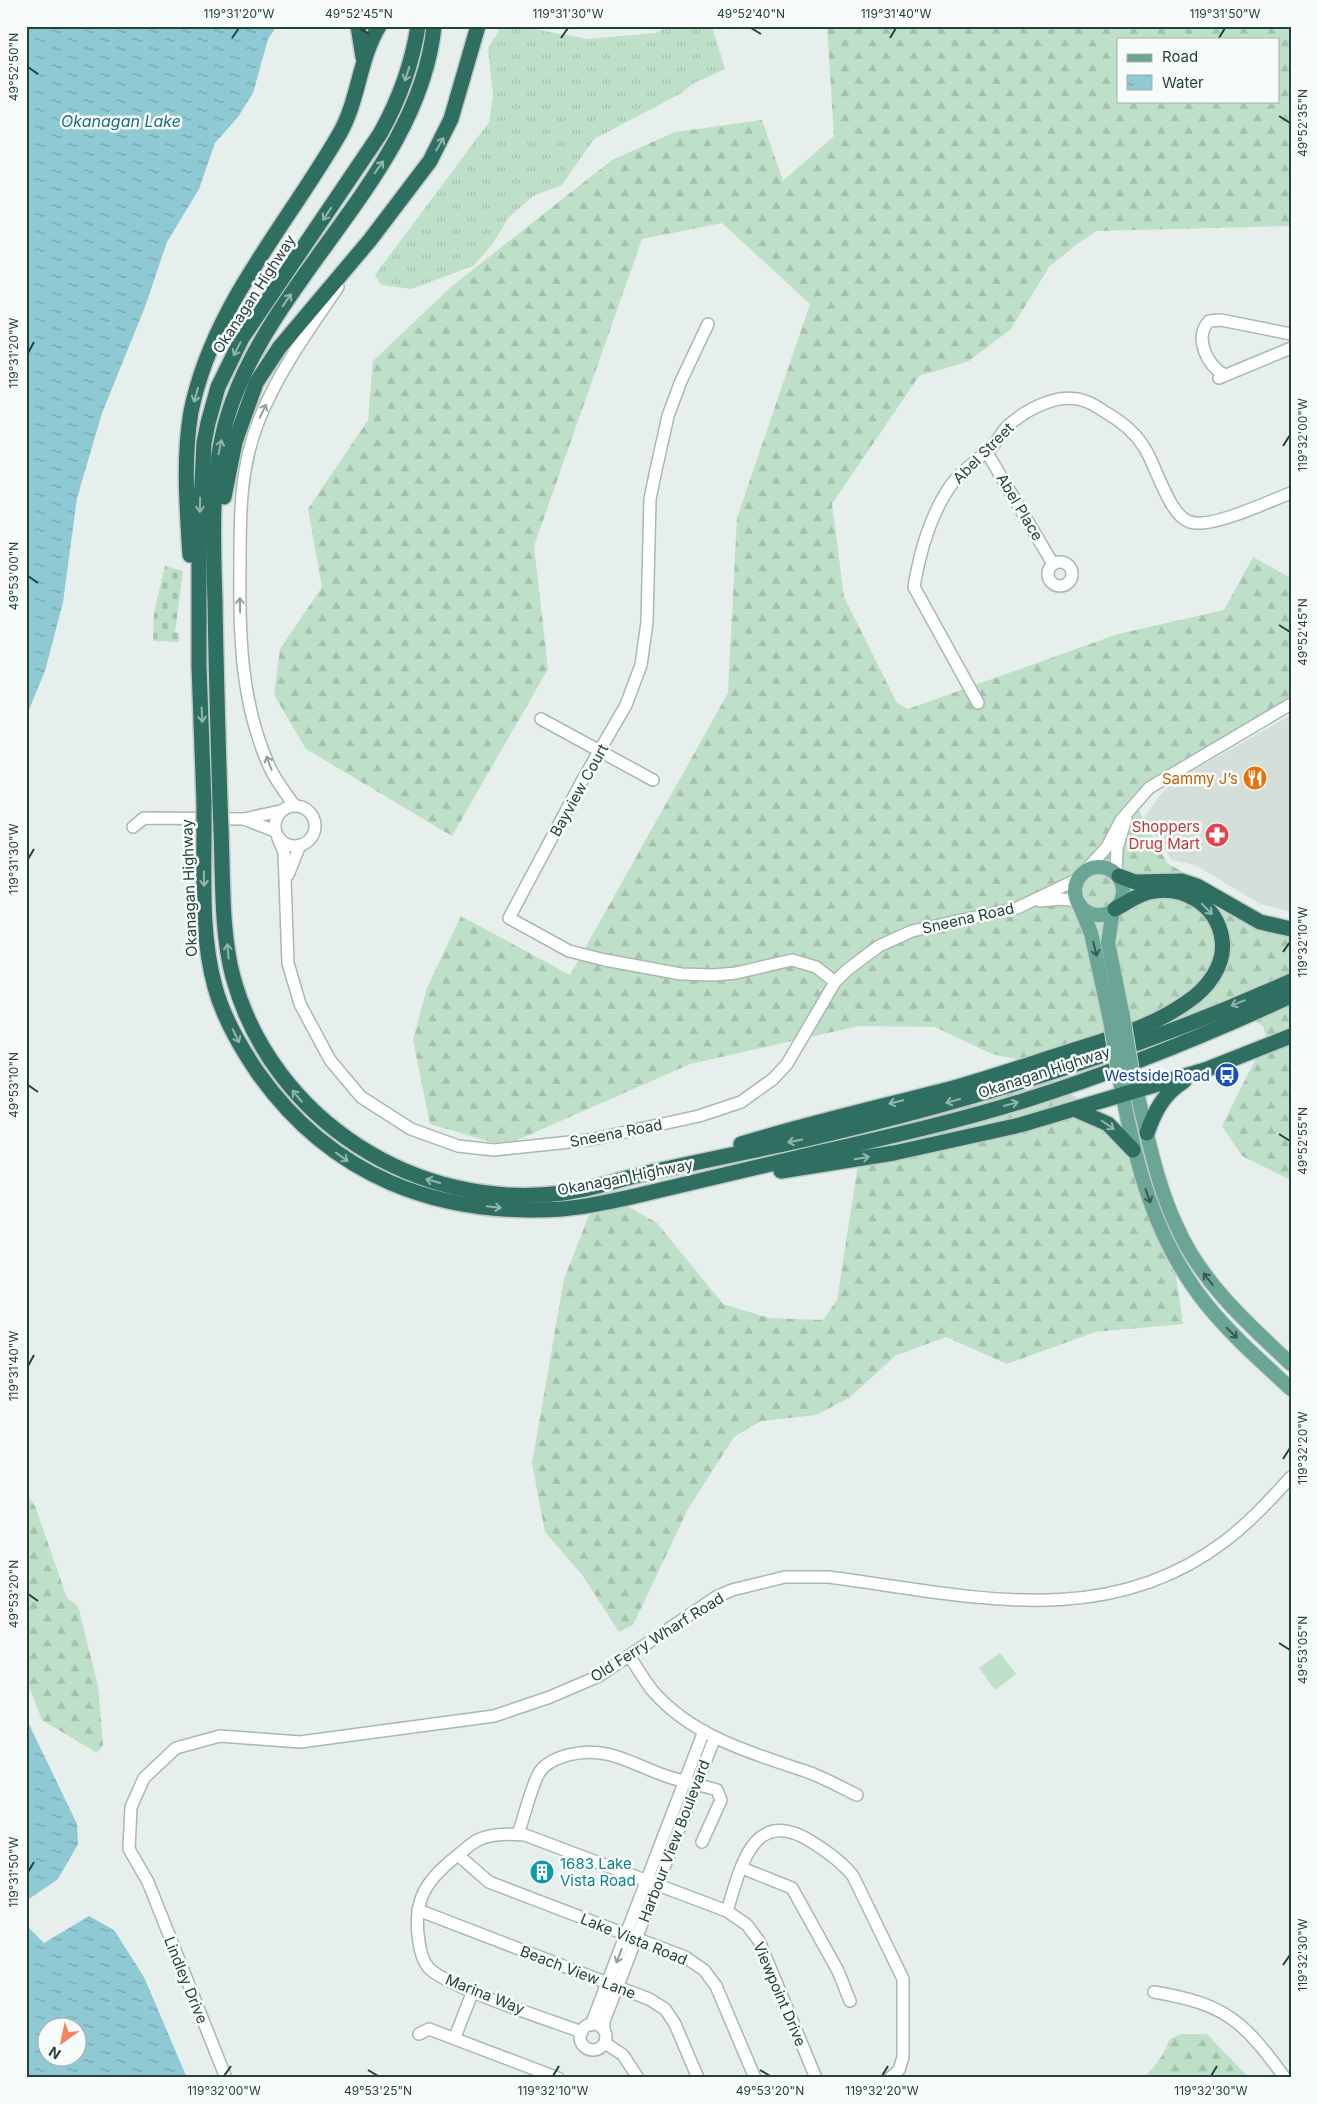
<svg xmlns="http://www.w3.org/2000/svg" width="1317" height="2104" font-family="Inter,sans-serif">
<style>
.built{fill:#d4dfda}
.grass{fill:url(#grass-tufts)}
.forest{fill:url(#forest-firs);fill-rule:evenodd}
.cemetery{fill:url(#cemetery-stones)}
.pitch{fill:#bfe0c8}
.water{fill:url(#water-ripples);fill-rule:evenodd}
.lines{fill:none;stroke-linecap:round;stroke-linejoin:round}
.minor-casing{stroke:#a8b8b2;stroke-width:14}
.major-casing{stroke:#c2cac8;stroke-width:16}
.highway-casing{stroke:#c2cac8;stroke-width:18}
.minor{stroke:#fff;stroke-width:11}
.major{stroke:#6aa596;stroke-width:14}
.highway{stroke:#2f6f62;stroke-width:15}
.major-bridge-casing{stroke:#c2cac8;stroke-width:16;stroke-linecap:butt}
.highway-bridge-casing{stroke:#c2cac8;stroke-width:18;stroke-linecap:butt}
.major-bridge{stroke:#6aa596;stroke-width:14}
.highway-bridge{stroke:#2f6f62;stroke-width:15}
.oneway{stroke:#93b5ae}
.oneway2{stroke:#92a09c}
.oneway3{stroke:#365b51}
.ticks{fill:none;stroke:#24423a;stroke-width:2}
.labels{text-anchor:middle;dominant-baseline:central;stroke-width:5;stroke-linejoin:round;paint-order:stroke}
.street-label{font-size:15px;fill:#24423a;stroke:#f7fbf9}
.food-label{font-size:15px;fill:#c56008;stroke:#f7fbf9;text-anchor:end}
.health-label{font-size:15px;fill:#be3a42;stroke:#f7fbf9;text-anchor:end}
.transit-label{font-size:15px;fill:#164399;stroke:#f7fbf9;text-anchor:end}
.culture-label{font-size:15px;fill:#0d838f;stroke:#f7fbf9;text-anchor:start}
.water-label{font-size:16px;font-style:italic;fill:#1c6f80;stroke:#f7fbf9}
.neatline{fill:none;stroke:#24423a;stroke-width:2}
.ticks-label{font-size:12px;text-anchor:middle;fill:#24423a}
</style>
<defs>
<pattern id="grass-tufts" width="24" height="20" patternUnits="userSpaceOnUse" patternTransform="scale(1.25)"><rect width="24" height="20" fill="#bfe0c8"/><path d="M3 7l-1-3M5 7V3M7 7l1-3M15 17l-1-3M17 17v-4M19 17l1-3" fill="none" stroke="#a4c1ad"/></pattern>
<pattern id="forest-firs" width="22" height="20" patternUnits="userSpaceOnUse" patternTransform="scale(1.25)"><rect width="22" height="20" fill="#bfe0c8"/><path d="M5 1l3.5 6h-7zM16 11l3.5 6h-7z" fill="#a4c1ad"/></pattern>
<pattern id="cemetery-stones" width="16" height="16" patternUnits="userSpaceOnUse" patternTransform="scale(1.25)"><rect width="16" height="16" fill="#bfe0c8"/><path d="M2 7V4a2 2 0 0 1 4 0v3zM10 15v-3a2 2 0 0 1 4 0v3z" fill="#a4c1ad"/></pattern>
<pattern id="water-ripples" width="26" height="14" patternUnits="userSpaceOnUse" patternTransform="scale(1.25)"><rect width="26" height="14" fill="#8ec9d4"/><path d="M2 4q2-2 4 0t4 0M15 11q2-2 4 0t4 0" fill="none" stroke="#74a5ad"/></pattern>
</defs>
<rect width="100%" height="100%" fill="#e6efeb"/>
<polygon class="built" points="1291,715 1291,912 1260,904 1195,865 1172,860 1144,819 1159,796 1175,781"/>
<polygon class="grass" points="502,26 528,28 588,39 655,33 670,26 712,26 725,69 694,83 680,94 594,139 562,185 533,196 509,217 492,245 473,266 411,289 381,285 375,275 489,122 493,96 488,48"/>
<g class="forest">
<path d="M827,26H1291V226L1097,231L1077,244L1049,267L1011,329L969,361L919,376L832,504L844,597L897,703L908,709L1118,634L1224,610L1253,557L1291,578V704L1155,791L1138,809L1167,863L1258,914L1291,921V1180L1242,1156L1222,1126L1266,1038L1263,1026L1250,1019L1045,1065L992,1054L935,1027L859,1026L690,1064L504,1146L430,1124L413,1040L427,988L461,916L570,975L728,693L737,518L810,304L722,223L642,239L534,546L548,669L452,836L306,749L274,695L280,649L322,587L308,509L368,420L373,361L452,286L612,160L675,132L762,120L783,181L834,136ZM1118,39H1278V101H1118Z"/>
<polygon points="1054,1081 1122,1132 1164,1192 1183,1324 1095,1332 1007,1364 946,1337 895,1356 849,1398 816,1415 761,1421 734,1437 688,1509 633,1625 619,1632 583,1576 545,1532 532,1463 564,1279 593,1205 615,1199 657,1223 723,1304 769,1318 823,1320 837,1300 865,1119"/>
<polygon points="26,1494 35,1506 67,1598 78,1606 98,1686 103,1745 97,1753 42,1720 26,1679"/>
<polygon points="1181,2034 1207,2034 1249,2078 1145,2078 1162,2056 1170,2039"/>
</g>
<polygon class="cemetery" points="165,566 183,571 175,632 179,633 179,642 153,641 154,612"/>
<polygon class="pitch" points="1000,1653 1016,1674 995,1690 979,1668"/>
<g class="water">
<polygon points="26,26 277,26 268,39 253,93 238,117 215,143 199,189 167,242 145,307 102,413 77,498 63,602 45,671 26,717"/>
<polygon points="26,1718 77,1824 78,1844 58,1879 26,1901"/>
<path d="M89,1916L114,1930L144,1977L187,2078H26V1925L44,1943ZM48,2026H78V2056H48Z"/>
</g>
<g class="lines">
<defs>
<g id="minor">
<polyline points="708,324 681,381 668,416 656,470 650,499 647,622 641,665 626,705 582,781 509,918 569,951 605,960 681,974 714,975 736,973 792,960 816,967 835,982"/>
<path d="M1225,375C1208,367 1193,338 1209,321L1221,320L1291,334"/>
<polyline points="1219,378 1291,348"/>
<polyline points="986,451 1053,564"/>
<circle cx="1060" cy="574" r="12"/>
<path d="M978,703L914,587C920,551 930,515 951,485C963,468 982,458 995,443C1000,437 1003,430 1009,425C1028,408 1060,392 1085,401C1092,403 1099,408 1105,412C1121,421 1134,431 1144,447C1156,465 1169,516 1190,522C1212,529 1269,501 1291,493"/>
<polyline points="541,719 653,780"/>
<path d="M294,805C286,794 277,782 271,770C240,705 239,632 240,562C240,513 240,467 259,420C278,372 309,330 338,287"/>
<circle cx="295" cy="826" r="20"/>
<polyline points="244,819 275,831"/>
<polyline points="133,827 144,818 244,819 280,811"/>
<polyline points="278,838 284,852 288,963 300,1004 330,1060 361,1097 411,1129 458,1146 494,1150 589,1140 699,1116 741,1102 773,1079 787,1064 835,982 847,970 879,946 912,931 1017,908 1078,879"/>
<polyline points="1086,870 1107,847 1121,820 1149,788 1291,704"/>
<polyline points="1116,873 1117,848 1126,819"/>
<polyline points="288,875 300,845"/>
<polyline points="1040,901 1061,899 1078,901"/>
<path d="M629,1656C637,1667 644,1680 652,1690C691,1736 751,1753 805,1771C823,1777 840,1787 857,1795"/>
<path d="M518,1834C524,1818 531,1787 539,1773C545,1763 557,1758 568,1755C609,1745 632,1765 669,1777C685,1782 701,1785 717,1790L721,1800L702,1842"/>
<polyline points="458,1855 489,1882 685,1957 704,1970 716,1986 755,2078"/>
<polyline points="742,1868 792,1888 838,1971 850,2001"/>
<polyline points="418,1910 649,1999 665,2009 675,2024 698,2078"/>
<path d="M727,1911C741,1866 753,1805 812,1842C828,1852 842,1862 853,1876L903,1979V2057L899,2070L890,2078"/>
<path d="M1154,1992C1225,2004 1243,2020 1285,2078"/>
<circle cx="593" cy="2037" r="13"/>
<polyline points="591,2025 704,1731"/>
<polyline points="604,2030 604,2021 715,1737"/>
<path d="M582,2032C552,2021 443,1986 428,1967C423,1961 420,1949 419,1942C412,1900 426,1880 458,1855C465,1850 472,1842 480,1839C495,1833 509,1834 525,1835L727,1911L747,1925L759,1941L816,2078"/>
<polyline points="419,2034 429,2029 558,2078"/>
<polyline points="455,2037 473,1991"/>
<polyline points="605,2043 623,2055 638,2078"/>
<path d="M226,2078L148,1882L129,1849L131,1807L144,1778L176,1748L220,1736L300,1742L494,1716L550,1697L599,1676L716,1597L732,1590L785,1577H829C966,1595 1105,1633 1225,1541C1250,1522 1270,1500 1291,1477"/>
</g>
<g id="major">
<circle cx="1099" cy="891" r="24"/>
<polyline points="1079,904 1091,933 1110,1020"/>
<polyline points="1113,910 1108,943 1123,1017"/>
<path d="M1119,1076C1134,1158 1153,1239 1207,1305C1232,1336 1262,1362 1291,1389"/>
<path d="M1134,1081C1147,1130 1155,1181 1177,1227C1201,1282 1248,1324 1291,1364"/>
</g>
<g id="highway">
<polyline points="358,26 363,57"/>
<polyline points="224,497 235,442 256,383 279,348 370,240 430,161 451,119 478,26"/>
<path d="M190,555C187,509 183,458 191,412C212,306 288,224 340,133C359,99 359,59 379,26"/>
<path d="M204,803L199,666V542L204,443L208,423L218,387L242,338L380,134C399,100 412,65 418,26"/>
<path d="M220,803C218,736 216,669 215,602C213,535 209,466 232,403C279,271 420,168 434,26"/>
<path d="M204,830C204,883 201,936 215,987C223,1017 241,1048 258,1073C331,1176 437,1217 562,1209C597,1206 634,1196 669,1188C712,1178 754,1168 796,1158C874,1140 953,1123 1029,1099C1118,1071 1206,1035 1291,996"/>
<path d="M221,830C223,876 221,933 233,977C272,1120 417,1212 563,1193C588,1190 611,1182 635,1176C683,1165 731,1155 780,1145C954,1106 1128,1055 1291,981"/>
<polyline points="1119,876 1135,882 1182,881 1197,886 1260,922 1291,929"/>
<polyline points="1076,1110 1108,1124 1133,1150"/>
<path d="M1147,1133C1155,1111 1163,1094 1184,1081"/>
<path d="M741,1144C810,1123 880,1107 950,1089C989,1078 1027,1065 1065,1053C1107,1039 1151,1028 1187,1002C1207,989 1226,965 1222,939C1217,905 1183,884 1149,892C1137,895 1126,903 1115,909"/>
<polyline points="781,1171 894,1153 1020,1125 1205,1070 1291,1036"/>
</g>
</defs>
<use href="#minor" class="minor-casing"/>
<use href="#major" class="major-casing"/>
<use href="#highway" class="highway-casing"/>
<use href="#minor" class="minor"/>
<use href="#major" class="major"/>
<use href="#highway" class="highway"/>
<defs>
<g id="major-bridge">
<polyline points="1123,1017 1133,1077"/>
<polyline points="1110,1020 1119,1076"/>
</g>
<g id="highway-bridge">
<polyline points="204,803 204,830"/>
<polyline points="220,803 221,830"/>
</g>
</defs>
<use href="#major-bridge" class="major-bridge-casing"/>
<use href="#highway-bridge" class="highway-bridge-casing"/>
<use href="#major-bridge" class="major-bridge"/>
<use href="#highway-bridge" class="highway-bridge"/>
</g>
<defs><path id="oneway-shaft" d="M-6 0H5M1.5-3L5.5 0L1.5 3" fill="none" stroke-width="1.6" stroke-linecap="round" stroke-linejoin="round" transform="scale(1.25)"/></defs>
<g class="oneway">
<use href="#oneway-shaft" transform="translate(407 74) rotate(108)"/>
<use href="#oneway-shaft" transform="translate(440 144) rotate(-60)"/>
<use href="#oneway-shaft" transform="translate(379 167) rotate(-55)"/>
<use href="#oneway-shaft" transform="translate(327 214) rotate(124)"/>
<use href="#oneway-shaft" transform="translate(287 300) rotate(-55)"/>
<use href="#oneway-shaft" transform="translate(237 349) rotate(118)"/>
<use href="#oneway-shaft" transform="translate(196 395) rotate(106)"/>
<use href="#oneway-shaft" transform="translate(220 447) rotate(-78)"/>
<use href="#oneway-shaft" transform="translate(200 505) rotate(91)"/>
<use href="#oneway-shaft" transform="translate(202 715) rotate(87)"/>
<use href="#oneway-shaft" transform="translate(204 879) rotate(89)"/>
<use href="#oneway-shaft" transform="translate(1207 909) rotate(46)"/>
<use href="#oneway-shaft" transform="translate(228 951) rotate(-95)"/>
<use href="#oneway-shaft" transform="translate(1238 1003) rotate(158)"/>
<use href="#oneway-shaft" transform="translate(236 1036) rotate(64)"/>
<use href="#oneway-shaft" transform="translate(297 1096) rotate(-130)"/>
<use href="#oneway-shaft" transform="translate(953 1101) rotate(165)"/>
<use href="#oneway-shaft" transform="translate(896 1102) rotate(166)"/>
<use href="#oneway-shaft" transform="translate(1011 1104) rotate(-15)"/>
<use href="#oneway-shaft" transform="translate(1108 1125) rotate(35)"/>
<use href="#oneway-shaft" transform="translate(795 1141) rotate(168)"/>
<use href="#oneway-shaft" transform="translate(342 1157) rotate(36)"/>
<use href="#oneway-shaft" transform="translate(862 1158) rotate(-9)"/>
<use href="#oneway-shaft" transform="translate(433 1181) rotate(-164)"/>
<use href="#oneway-shaft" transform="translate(494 1207) rotate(6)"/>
</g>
<g class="oneway2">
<use href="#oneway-shaft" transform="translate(263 411) rotate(-65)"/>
<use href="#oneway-shaft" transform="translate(240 605) rotate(-91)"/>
<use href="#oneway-shaft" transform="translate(269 763) rotate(-111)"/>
<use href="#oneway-shaft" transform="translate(619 1956) rotate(111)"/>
</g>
<g class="oneway3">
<use href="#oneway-shaft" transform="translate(1095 949) rotate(76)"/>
<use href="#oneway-shaft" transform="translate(1148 1196) rotate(70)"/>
<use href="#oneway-shaft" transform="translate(1208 1279) rotate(-128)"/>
<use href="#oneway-shaft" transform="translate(1232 1333) rotate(45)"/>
</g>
<path class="ticks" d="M359,28L369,34M751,28L761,34M232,38L239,28M561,38L568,28M890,38L896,28M1219,38L1225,28M28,67L38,74M1279,116L1290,123M28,353L34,342M1283,446L1290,435M28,576L38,583M1279,625L1290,632M28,859L34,849M1283,952L1290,942M28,1085L38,1092M1279,1134L1290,1141M28,1366L34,1355M1283,1459L1290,1448M28,1594L38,1601M1279,1643L1290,1650M28,1872L34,1862M1283,1965L1290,1955M368,2070L378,2076M760,2070L770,2076M224,2076L231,2066M553,2076L559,2066M882,2076L888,2066M1211,2076L1217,2066"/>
<defs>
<symbol id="restaurant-disc" viewBox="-11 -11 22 22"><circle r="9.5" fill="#e8710a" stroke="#f7fbf9"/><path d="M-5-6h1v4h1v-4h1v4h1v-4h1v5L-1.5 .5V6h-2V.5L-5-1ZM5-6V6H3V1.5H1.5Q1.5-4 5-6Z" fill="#fff"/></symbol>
<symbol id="pharmacy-disc" viewBox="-11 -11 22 22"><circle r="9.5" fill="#e0444e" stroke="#f7fbf9"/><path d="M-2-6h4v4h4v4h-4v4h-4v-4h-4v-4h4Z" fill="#fff"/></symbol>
<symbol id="bus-disc" viewBox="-11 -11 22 22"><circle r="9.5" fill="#1a4fb4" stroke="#f7fbf9"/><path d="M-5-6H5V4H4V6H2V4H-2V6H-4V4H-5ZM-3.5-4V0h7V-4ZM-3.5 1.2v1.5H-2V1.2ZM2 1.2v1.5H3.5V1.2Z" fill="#fff"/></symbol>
<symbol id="building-disc" viewBox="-11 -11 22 22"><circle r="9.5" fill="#0f9aa8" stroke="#f7fbf9"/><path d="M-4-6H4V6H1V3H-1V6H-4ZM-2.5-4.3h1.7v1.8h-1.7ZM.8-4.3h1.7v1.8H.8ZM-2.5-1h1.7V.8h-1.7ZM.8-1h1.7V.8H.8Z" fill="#fff"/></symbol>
</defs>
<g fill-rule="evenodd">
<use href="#restaurant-disc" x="1241" y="764" width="28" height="28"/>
<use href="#pharmacy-disc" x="1203" y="821" width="28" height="28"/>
<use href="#bus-disc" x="1213" y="1061" width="28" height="28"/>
<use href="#building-disc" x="528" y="1858" width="28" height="28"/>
</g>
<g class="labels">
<g class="street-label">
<text transform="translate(254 294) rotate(-57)">Okanagan Highway</text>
<text transform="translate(983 453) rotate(-45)">Abel Street</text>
<text transform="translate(1020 507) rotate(59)">Abel Place</text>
<text transform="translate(579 790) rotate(-61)">Bayview Court</text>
<text transform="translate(189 888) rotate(-92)">Okanagan Highway</text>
<text transform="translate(968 918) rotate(-13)">Sneena Road</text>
<text transform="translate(1044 1072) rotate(-18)">Okanagan Highway</text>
<text transform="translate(616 1133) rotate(-11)">Sneena Road</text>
<text transform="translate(625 1177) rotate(-11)">Okanagan Highway</text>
<text transform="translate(657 1637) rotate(-32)">Old Ferry Wharf Road</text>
<text transform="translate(674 1841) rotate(-69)">Harbour View Boulevard</text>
<text transform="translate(634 1939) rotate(22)">Lake Vista Road</text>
<text transform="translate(578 1972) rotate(21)">Beach View Lane</text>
<text transform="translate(186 1980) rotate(68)">Lindley Drive</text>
<text transform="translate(485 1994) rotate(22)">Marina Way</text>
<text transform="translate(780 1994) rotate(67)">Viewpoint Drive</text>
</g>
<g class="food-label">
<text x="1238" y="778">Sammy J’s</text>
</g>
<g class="health-label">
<text x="1200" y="826">Shoppers<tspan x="1200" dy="17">Drug Mart</tspan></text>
</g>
<g class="transit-label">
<text x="1210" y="1075">Westside Road</text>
</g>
<g class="culture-label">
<text x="560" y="1863">1683 Lake<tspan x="560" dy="17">Vista Road</tspan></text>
</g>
<g class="water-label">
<text x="121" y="121">Okanagan Lake</text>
</g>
</g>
<rect width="1317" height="2104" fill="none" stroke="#f7fbf9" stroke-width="55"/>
<rect x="1117" y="38" width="162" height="65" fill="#f7fbf9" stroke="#a3b1ad"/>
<rect x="1127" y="54" width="25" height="8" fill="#6aa596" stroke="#a3b1ad"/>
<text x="1162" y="62" font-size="15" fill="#24423a">Road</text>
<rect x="1127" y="75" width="25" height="15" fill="url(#water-ripples)" stroke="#a3b1ad"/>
<text x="1162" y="88" font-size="15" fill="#24423a">Water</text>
<g transform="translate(62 2042) rotate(213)"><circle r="24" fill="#f7fbf9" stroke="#a3b1ad"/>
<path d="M0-4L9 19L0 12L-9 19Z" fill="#f4845f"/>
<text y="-8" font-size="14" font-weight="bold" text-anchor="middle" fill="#24423a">N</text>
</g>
<rect x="28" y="28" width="1262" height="2048" class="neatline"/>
<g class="ticks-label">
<text x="239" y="18">119°31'20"W</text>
<text x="359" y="18">49°52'45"N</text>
<text x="568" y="18">119°31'30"W</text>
<text x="751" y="18">49°52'40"N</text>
<text x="896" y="18">119°31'40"W</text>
<text x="1225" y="18">119°31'50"W</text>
<text transform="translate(14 67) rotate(-90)" y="4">49°52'50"N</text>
<text transform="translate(1303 123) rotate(-90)" y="4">49°52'35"N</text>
<text transform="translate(14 353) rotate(-90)" y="4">119°31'20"W</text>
<text transform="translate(1303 435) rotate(-90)" y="4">119°32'00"W</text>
<text transform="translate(14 576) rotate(-90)" y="4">49°53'00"N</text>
<text transform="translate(1303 632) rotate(-90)" y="4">49°52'45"N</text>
<text transform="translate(14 859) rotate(-90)" y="4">119°31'30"W</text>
<text transform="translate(1303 942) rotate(-90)" y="4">119°32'10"W</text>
<text transform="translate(14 1085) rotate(-90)" y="4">49°53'10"N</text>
<text transform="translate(1303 1141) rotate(-90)" y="4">49°52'55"N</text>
<text transform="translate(14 1366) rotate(-90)" y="4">119°31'40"W</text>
<text transform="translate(1303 1448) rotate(-90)" y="4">119°32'20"W</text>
<text transform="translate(14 1594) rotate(-90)" y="4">49°53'20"N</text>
<text transform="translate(1303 1650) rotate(-90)" y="4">49°53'05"N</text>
<text transform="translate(14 1872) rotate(-90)" y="4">119°31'50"W</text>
<text transform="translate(1303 1955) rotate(-90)" y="4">119°32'30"W</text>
<text x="224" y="2095">119°32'00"W</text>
<text x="378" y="2095">49°53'25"N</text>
<text x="553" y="2095">119°32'10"W</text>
<text x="770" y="2095">49°53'20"N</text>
<text x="882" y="2095">119°32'20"W</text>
<text x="1211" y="2095">119°32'30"W</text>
</g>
</svg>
